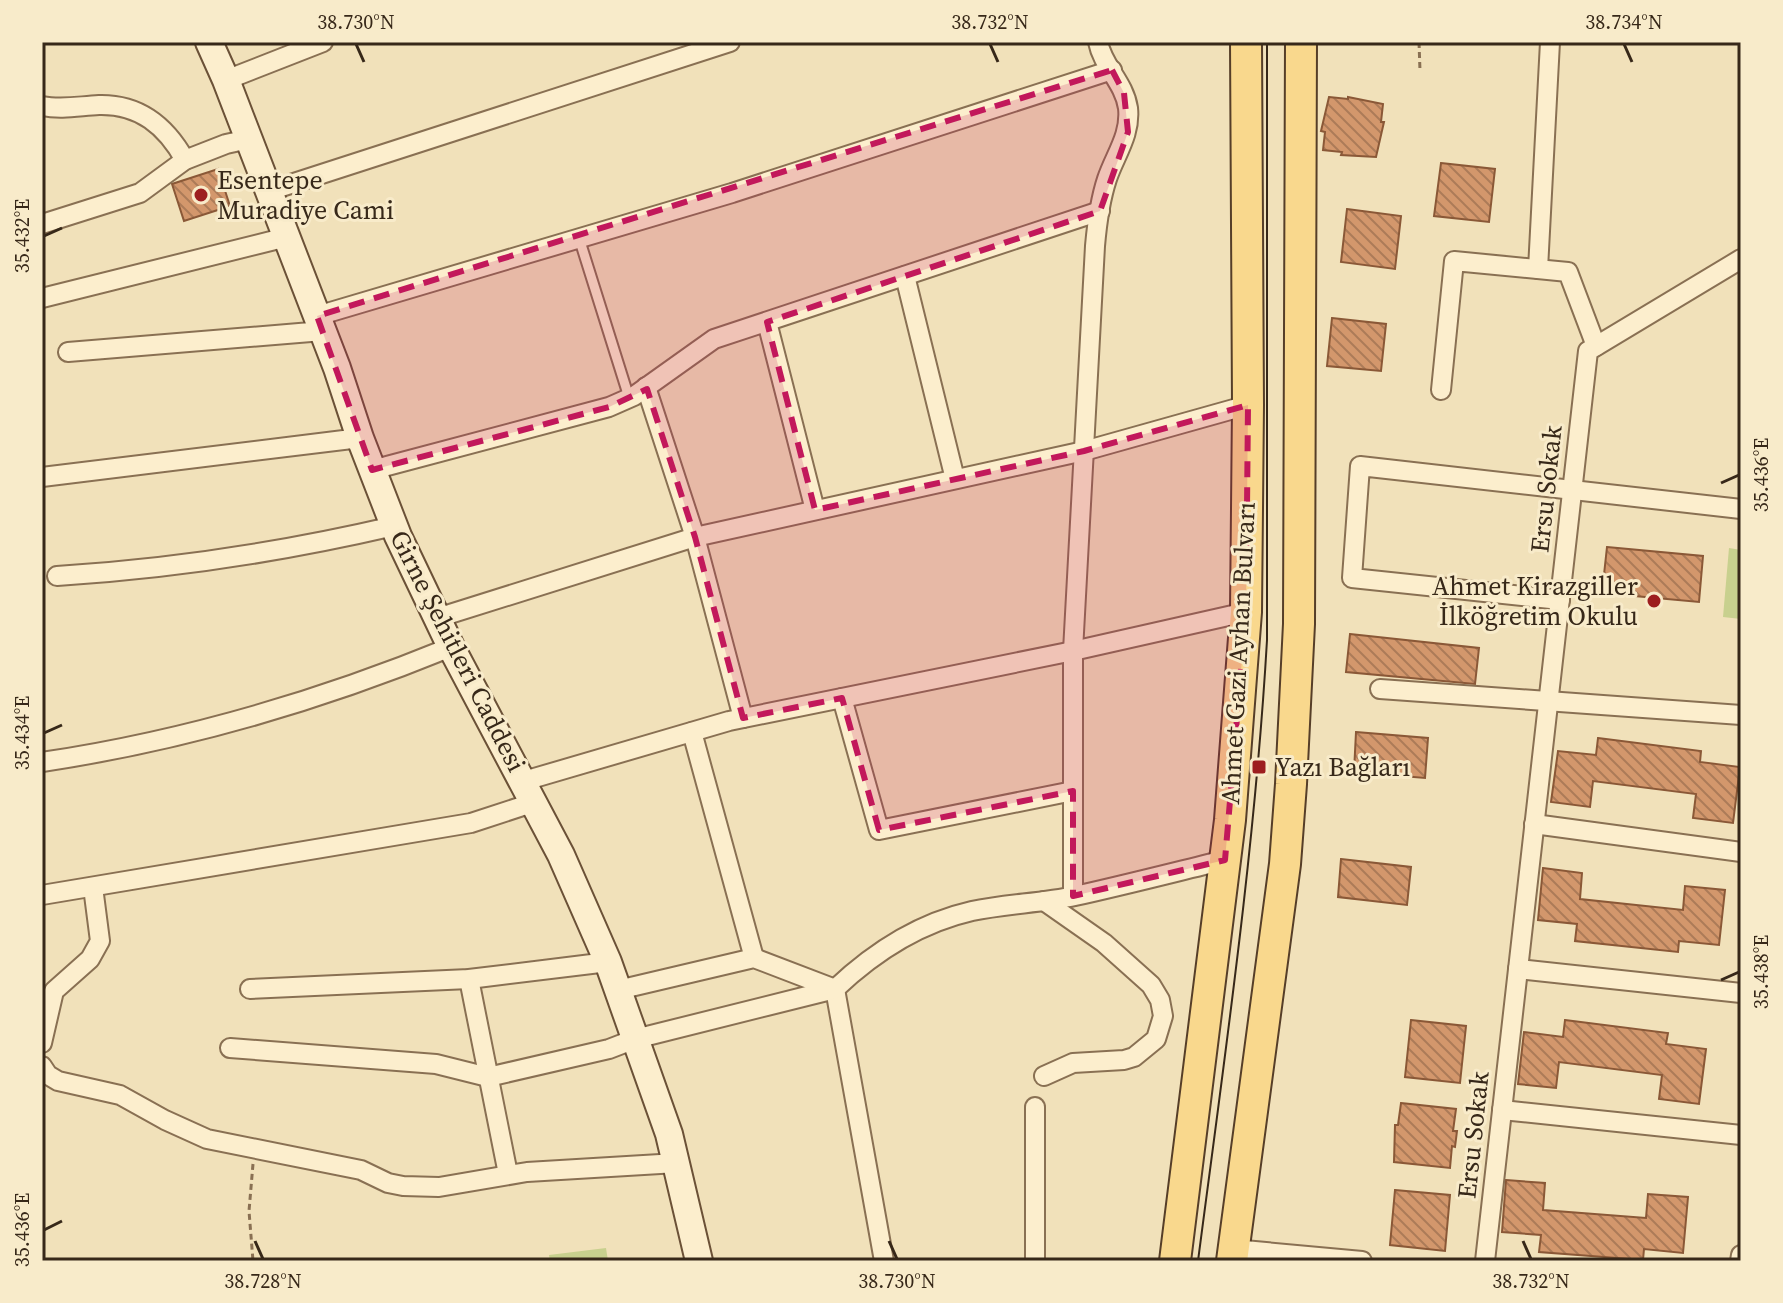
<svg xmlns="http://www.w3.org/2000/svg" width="1783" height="1303" font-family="'Source Serif 4',serif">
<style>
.green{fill:#c8d08e}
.building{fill:url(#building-back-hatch);stroke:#8a5837;stroke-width:2}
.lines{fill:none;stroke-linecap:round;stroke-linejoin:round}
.lane-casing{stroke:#897053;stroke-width:13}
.street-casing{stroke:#897053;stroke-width:22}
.secondary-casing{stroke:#6b5137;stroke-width:30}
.primary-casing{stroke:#563e28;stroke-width:34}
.path{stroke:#897053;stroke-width:3;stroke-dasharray:6 4;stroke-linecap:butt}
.lane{stroke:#fceecd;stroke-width:9}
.street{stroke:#fceecd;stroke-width:18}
.secondary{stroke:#fceecd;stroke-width:26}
.primary{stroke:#f9d88d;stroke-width:30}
.tram{stroke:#372819;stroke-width:2}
.marked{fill:#c2185b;fill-opacity:0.2;stroke:#c2185b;stroke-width:6;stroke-dasharray:16 10;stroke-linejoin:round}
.ticks{fill:none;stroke:#372819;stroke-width:3}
.poi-dot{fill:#9d1e1f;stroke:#f8ebca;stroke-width:3}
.labels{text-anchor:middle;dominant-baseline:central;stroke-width:6;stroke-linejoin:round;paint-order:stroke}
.poi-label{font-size:26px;fill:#372819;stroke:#f8ebca;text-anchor:start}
.street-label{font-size:26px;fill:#372819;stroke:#f8ebca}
.neatline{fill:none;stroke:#372819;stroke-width:3}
.ticks-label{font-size:20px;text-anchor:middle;fill:#372819}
</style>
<defs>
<pattern id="building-back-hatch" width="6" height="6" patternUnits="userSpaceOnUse" patternTransform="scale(2)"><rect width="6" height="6" fill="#d3976c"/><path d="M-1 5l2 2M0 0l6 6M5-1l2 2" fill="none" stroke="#ac7b58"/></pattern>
</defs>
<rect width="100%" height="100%" fill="#f1e1ba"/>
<g class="green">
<polygon points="1729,548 1741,550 1741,619 1723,617"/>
<polygon points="606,1248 608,1261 550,1261 549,1255"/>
</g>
<g class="building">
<polygon points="1329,97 1348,99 1348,97 1383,104 1381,122 1384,122 1376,157 1341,155 1342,152 1323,150 1325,132 1321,131"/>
<polygon points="1441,163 1495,169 1489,222 1434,216"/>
<polygon points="218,169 230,206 184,221 172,184"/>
<polygon points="1347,209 1401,216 1395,269 1341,262"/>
<polygon points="1332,318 1386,324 1381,371 1327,366"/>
<polygon points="1607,547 1703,556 1699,602 1602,593"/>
<polygon points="1350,634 1479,648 1475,684 1346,672"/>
<polygon points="1356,732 1428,738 1425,778 1354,772"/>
<polygon points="1598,738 1701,751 1700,762 1740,767 1733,823 1693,818 1696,794 1593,781 1590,807 1551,802 1558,751 1596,755"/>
<polygon points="1341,859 1411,867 1407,905 1338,897"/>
<polygon points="1543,868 1582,873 1580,899 1683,910 1685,886 1725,890 1719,945 1679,941 1678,952 1575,941 1577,924 1538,920"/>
<polygon points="1411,1020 1466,1026 1460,1083 1405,1077"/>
<polygon points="1565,1020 1668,1033 1666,1044 1706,1049 1699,1104 1659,1099 1662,1075 1559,1062 1556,1088 1518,1084 1524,1032 1563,1037"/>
<polygon points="1401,1103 1456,1109 1453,1131 1457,1131 1455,1147 1452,1146 1450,1168 1394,1162 1395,1125 1398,1125"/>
<polygon points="1506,1180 1545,1183 1543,1210 1646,1218 1648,1194 1688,1197 1683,1253 1644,1249 1643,1260 1539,1252 1541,1235 1502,1232"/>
<polygon points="1395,1190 1450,1195 1445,1251 1390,1245"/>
</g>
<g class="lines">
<defs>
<polyline id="lane" points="579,238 627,391 634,396"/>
<g id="street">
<polyline points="226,80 323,42"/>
<path d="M42,106C62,110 79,106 99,105C140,104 166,126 185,160"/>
<polyline points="269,191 730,42"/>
<polyline points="42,224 140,193 185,160 226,144 249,139"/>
<polyline points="1538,269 1550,42"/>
<polyline points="905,276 955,479"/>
<polyline points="42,298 287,237"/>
<polyline points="317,316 732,193 1112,70"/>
<polyline points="767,322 815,510"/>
<polyline points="68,352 323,331"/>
<polyline points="646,387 695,537 743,718"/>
<polyline points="1441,390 1454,261 1568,272 1596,346"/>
<polyline points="372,470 609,407 634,396 714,339 1100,211"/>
<polyline points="42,477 360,438"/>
<path d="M57,576C171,569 282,552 394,526"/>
<polyline points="1560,600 1352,578 1360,466 1741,509"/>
<polyline points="437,618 695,537 1084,451 1248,405"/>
<polyline points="1380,689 1741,715"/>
<polyline points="842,698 879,830 1073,791"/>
<polyline points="692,732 754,958"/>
<path d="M42,762C184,741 319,701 451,647"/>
<polyline points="524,781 729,721 1073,651 1246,612"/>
<polyline points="1534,824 1741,852"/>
<polyline points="42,895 471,823 535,802"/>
<path d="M1073,896V651L1095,246C1097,223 1100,200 1107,179C1115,155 1131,135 1128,108C1124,82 1103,67 1098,42"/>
<polyline points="1044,901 1104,943 1151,985 1160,1000 1163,1016 1156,1039 1134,1057 1124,1060 1073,1063 1044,1076"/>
<polyline points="1518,969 1741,993"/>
<polyline points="469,979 508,1174"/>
<polyline points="250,989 469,979 608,962"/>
<polyline points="618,990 754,958 835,989 884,1261"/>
<polyline points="42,1043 54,991 90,959 100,941 93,887"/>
<path d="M230,1048L436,1064L488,1077L609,1049L635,1039L835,989C874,952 919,923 972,911C1006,904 1041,903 1075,896C1125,885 1175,872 1225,860"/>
<polyline points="42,1066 48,1075 58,1081 120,1095 165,1120 207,1139 361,1170 388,1183 403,1186 439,1187 527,1172 677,1163"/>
<polyline points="1502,1110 1741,1135"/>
<polyline points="1233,1249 1362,1261"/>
<polyline points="1035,1261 1035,1107"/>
<polyline points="1485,1261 1588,351 1741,259"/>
<polyline points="1740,1261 1741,1255"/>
</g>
<polyline id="secondary" points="209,42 226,80 337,368 360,438 398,536 451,647 561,855 608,962 669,1134 699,1261"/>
<g id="primary">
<polyline points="1175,1261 1230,820 1246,612 1248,405 1246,42"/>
<polyline points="1232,1261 1285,864 1291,784 1299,624 1301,42"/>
</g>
</defs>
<use href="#lane" class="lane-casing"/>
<use href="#street" class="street-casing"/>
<use href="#secondary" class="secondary-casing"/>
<use href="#primary" class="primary-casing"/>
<g class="path">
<polyline points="1419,42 1420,71"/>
<polyline points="253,1164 249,1211 253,1261"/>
</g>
<use href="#lane" class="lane"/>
<use href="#street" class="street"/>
<use href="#secondary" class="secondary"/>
<use href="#primary" class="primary"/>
<path class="tram" d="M1198,1261C1225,1054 1255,848 1267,640V42"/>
</g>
<path class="marked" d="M1112,70L1124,93L1128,132L1100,211L767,322L815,510L1084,451L1248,405L1246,612L1225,860L1073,896V791L879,830L842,698L743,718L695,537L647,389L609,407L372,470L317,316Z"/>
<path class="ticks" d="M356,44L364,62M990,44L998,62M1624,44L1632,62M44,236L62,228M1721,483L1739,475M44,733L62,725M1721,980L1739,972M44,1230L62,1221M255,1241L263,1259M889,1241L897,1259M1523,1241L1531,1259"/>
<g class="poi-dot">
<circle cx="201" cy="195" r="8"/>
<circle cx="1654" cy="601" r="8"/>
<rect x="1251" y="759" width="16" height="16" rx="4"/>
</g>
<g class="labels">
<g class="poi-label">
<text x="217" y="180">Esentepe<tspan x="217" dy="30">Muradiye Cami</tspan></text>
<text x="1638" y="586" text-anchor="end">Ahmet Kirazgiller<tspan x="1638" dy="30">İlköğretim Okulu</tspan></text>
<text x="1275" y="767">Yazı Bağları</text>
</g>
<g class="street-label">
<text transform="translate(1546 489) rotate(-84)">Ersu Sokak</text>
<text transform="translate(458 651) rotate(63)">Girne Şehitleri Caddesi</text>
<text transform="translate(1238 653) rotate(-87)">Ahmet Gazi Ayhan Bulvarı</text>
<text transform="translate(1473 1135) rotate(-84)">Ersu Sokak</text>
</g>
</g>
<rect width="1783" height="1303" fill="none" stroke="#f8ebca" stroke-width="88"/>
<rect x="44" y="44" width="1695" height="1215" class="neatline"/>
<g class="ticks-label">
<text x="356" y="29">38.730°N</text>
<text x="990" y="29">38.732°N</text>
<text x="1624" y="29">38.734°N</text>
<text transform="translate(22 236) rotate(-90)" y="7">35.432°E</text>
<text transform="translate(1761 475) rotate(-90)" y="7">35.436°E</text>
<text transform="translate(22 733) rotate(-90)" y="7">35.434°E</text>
<text transform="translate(1761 972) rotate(-90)" y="7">35.438°E</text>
<text transform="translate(22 1230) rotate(-90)" y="7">35.436°E</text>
<text x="263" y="1288">38.728°N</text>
<text x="897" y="1288">38.730°N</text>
<text x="1531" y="1288">38.732°N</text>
</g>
</svg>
